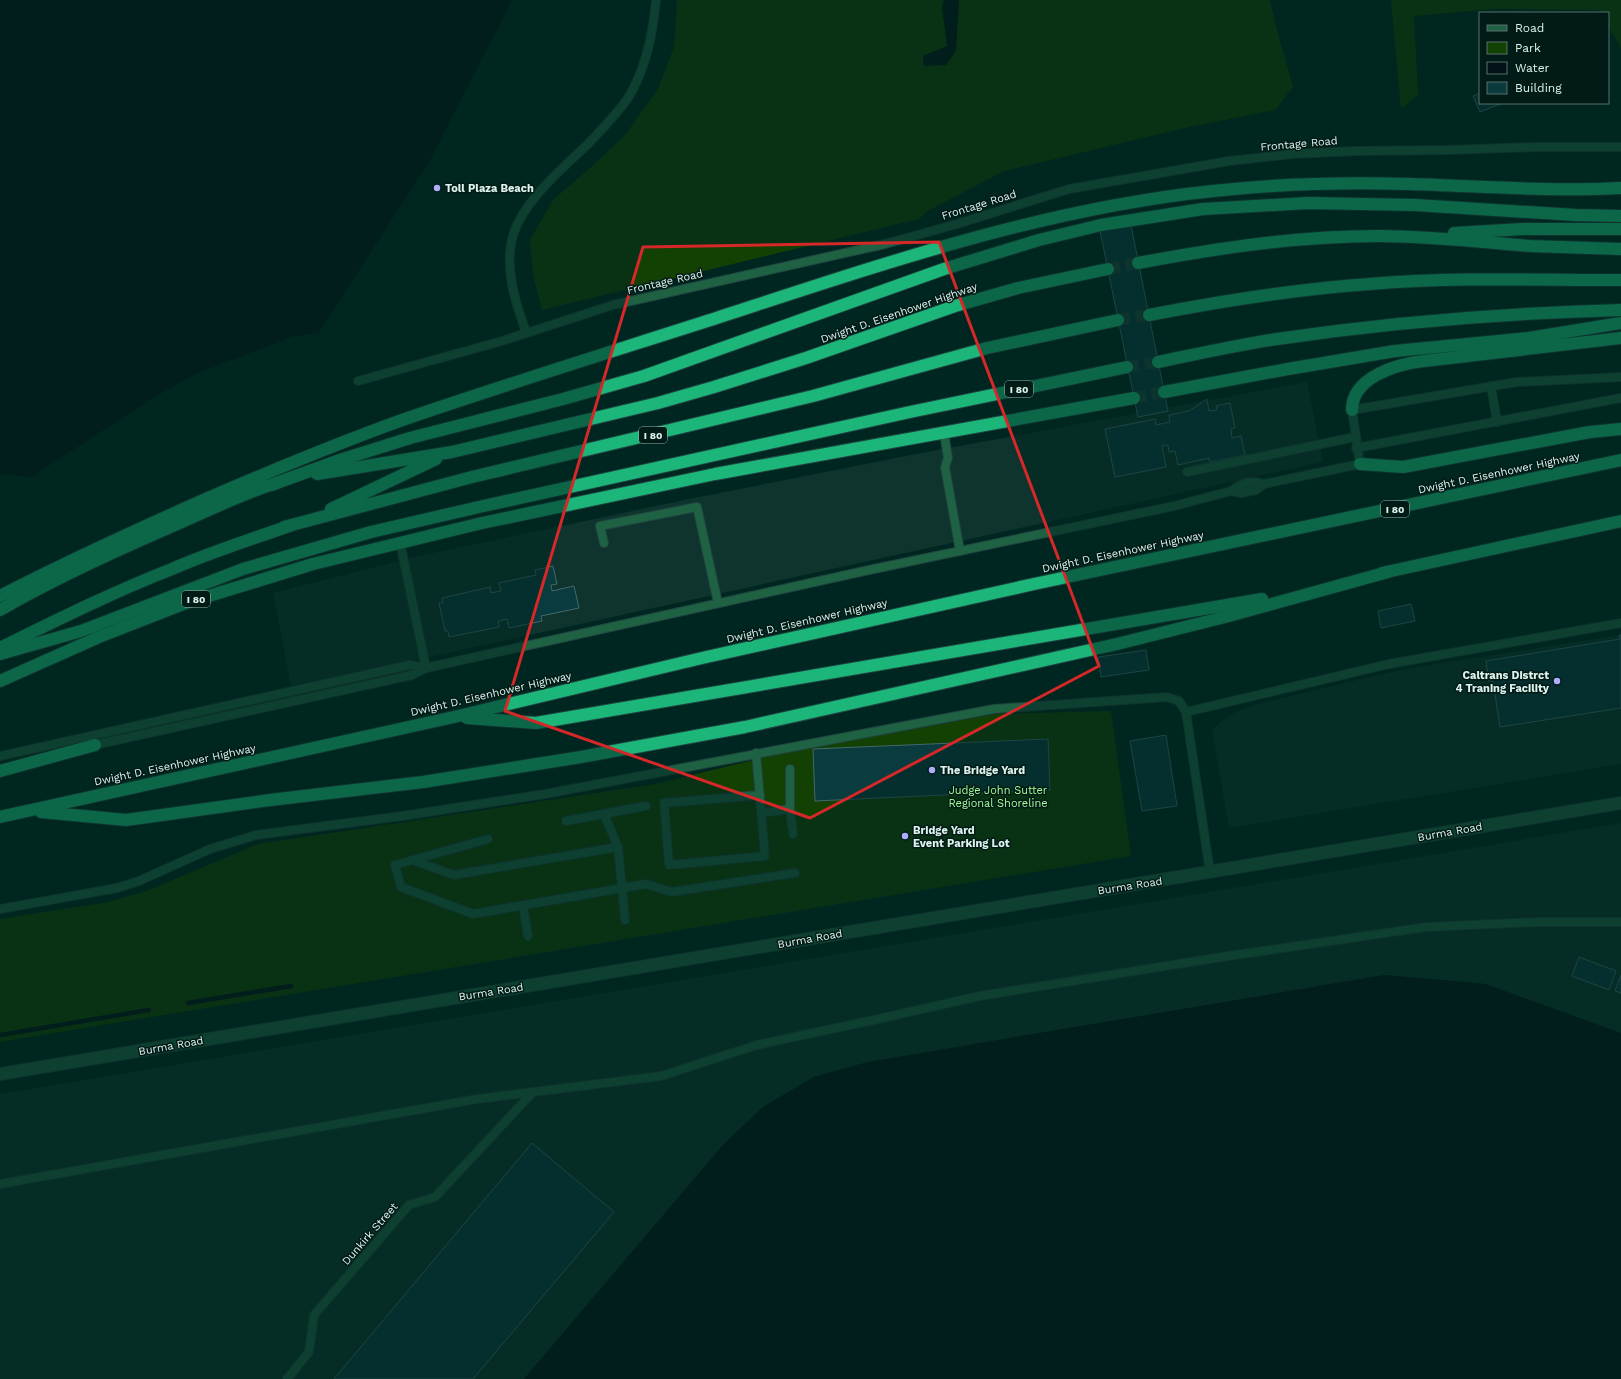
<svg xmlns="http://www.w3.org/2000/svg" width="1621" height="1379" font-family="'Work Sans',sans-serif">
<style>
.built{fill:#0f342e}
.green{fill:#134104}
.water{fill:#031217}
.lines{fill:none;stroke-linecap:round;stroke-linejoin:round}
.stream{stroke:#031217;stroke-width:4.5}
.building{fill:#093b3f;stroke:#43696c}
.motorway-tunnel{stroke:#214540;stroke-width:12;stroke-dasharray:12 6;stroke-linecap:butt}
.service-casing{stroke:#1f433e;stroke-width:10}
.minor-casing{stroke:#1f433e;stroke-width:14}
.motorway-casing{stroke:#1f433e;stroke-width:14}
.service{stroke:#1e6143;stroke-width:8}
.minor{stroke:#1e6143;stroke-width:12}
.motorway{stroke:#1cb57a;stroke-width:12}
.marked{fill:none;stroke:#d62828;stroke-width:3;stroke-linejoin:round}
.poi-dot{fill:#afaefa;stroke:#011b17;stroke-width:1.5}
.labels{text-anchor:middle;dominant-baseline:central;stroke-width:3;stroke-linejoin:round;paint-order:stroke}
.shield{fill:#011b17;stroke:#9cb2ae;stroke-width:1}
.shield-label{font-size:10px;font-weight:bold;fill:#dff3ee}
.street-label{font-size:11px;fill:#dff3ee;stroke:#011b17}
.poi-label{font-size:11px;font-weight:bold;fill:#dff3ee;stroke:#011b17;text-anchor:start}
.park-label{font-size:11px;fill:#a8fa94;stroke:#011b17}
</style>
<rect width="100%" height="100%" fill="#002621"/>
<g class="built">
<polygon points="1307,382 1323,462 291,687 273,593 419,556 689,499 921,453"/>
<polygon points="1621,635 1621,764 1229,828 1212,730 1223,720 1234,713 1253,705 1404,669"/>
<polygon points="1621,823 1621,1033 1485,984 1385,975 868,1062 814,1077 763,1107 723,1145 524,1379 0,1379 0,1094"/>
</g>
<g class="green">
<polygon points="677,0 1271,0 1270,1 1278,34 1293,87 1275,110 1185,128 1004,171 926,212 919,219 542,310 533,275 530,240 553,200 591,167 625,135 658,89 674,47"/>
<polygon points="1391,0 1621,0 1621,48 1608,26 1608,13 1601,13 1598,10 1494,9 1414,16 1418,95 1401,109"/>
<polygon points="1111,711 1131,856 0,1042 0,919 108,902 149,890 258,844 655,784 783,753 996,714"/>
</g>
<g class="water">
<polygon points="0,0 512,0 430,160 319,332 292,337 197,373 156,396 31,477 0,474"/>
<polygon points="944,0 959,0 956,51 946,65 924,66 923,56 947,46 942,7"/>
<polygon points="1385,975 1485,984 1621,1033 1621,1379 524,1379 723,1145 763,1107 814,1077 868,1062"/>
</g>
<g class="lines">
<g class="stream">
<polyline points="188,1003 291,986"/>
<polyline points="0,1035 149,1010"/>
</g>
</g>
<g class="building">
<polygon points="1480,93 1480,103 1503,103 1480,112 1473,96"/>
<polygon points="1130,220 1168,411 1138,417 1099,226"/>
<polygon points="1207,399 1209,411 1217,410 1216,406 1230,403 1235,428 1231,429 1232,438 1241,436 1245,455 1210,462 1209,458 1178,465 1175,451 1169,452 1168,445 1162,446 1166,467 1115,477 1105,429 1155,419 1156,425 1170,422 1169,415 1189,411"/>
<polygon points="553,566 557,584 551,585 552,591 574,586 579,608 541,616 542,621 509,628 507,619 498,621 499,627 449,637 448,631 445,631 439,603 443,603 442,598 490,587 491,593 501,591 499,583 536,575 535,570"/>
<polygon points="1411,604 1415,621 1381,628 1378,611"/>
<polygon points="1619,635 1621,635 1621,708 1500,727 1493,681 1489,681 1486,661 1620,639"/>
<polygon points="1146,650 1149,670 1101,677 1098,657"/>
<polygon points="1166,735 1177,806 1142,811 1130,741"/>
<polygon points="1048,739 1050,790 815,801 813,749"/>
<polygon points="1579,957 1616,971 1609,990 1572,976"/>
<polygon points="1621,975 1621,993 1615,991"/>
<polygon points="532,1143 614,1212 473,1379 334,1379"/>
</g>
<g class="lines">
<g class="motorway-tunnel">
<polyline points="1108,269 1138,263"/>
<polyline points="1118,320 1149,315"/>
<polyline points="1127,367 1158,362"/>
<polyline points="1134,398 1164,392"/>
</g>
<defs>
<g id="service">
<path d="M526,332C515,302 504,267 513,235C524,200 563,168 588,144C602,129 616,115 628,98C646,69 653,34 656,0"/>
<polyline points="358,381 502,341 613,305 885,244 957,224 1069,189 1229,161 1292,154 1357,151 1447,150 1537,147 1621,147"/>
<polyline points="1491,386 1497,422"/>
<polyline points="944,433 948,458 945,467 960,551"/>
<polyline points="1356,448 1621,398"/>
<polyline points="1187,472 1355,437"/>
<path d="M1231,491C1243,482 1250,480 1264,484"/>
<polyline points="400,542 426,668"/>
<polyline points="604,543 600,526 697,507 718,603"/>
<polyline points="1186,712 1389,664 1621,623"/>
<polyline points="90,746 412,675 426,668 869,570 1174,506 1231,491 1241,493 1256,490 1264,484 1360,464 1352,410 1517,382 1621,377"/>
<polyline points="756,753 765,856 669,865 664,803 760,795"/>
<polyline points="0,756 410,665 426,668"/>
<polyline points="790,809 793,834"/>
<polyline points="761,813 790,809 790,769"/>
<polyline points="604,814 618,847"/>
<polyline points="566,821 646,806"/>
<polyline points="488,839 395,865 401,887 473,914 646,884 671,892 795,873"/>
<polyline points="412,860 454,875 618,847 625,920"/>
<polyline points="523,905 528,936"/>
<polyline points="0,909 117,888 139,881 210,849 256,835 402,816 545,794 994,709 1167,697 1179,701 1186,712 1210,872"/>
<polyline points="0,1184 477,1099 661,1076 757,1045 878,1019 980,996 1215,958 1426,927 1540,922 1621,922"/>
<polyline points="287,1379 309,1352 314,1315 409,1205 435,1197 532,1093"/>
</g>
<polyline id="minor" points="0,1074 1621,803"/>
<g id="motorway">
<polyline points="1454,233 1523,229 1621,229"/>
<path d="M1138,263C1218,248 1298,236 1379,236C1430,236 1480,242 1530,246C1560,247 1591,248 1621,249"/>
<path d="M1149,315C1222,301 1295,289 1370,284C1454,277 1537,280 1621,280"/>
<path d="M1158,362C1197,354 1237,345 1277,339C1391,322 1506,313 1621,310"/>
<polyline points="1164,392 1288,369 1395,351 1529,338 1621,323"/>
<path d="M1352,410C1352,377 1397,364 1424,361L1621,338"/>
<polyline points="1360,464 1403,467 1590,432 1621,429"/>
<polyline points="317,474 452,452 658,403 714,387 806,358 955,306 1018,288 1108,269"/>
<polyline points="271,485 340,460 410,438 563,399 644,376 944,269 1039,240 1101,225 1203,209 1308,203 1415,205 1576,215 1621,216"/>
<polyline points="331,509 436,459"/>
<polyline points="284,527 472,477 813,396 987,348 1118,320"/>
<polyline points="1382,573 1621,521"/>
<path d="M0,596C68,561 138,529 208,498C273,470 338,443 405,419C504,385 604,354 704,322C871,268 1038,209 1213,191C1278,184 1343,182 1409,184C1479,186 1550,192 1621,188"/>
<path d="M0,610C59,576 122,548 184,521C214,508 246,492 277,483"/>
<path d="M0,648C57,620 113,592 172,569C211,552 252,539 292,525"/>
<polyline points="0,654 81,631 243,569 371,532 479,507 910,412 1127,367"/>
<polyline points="0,681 99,637 186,603 313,564 482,523 715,474 1134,398"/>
<polyline points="467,718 536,723 1262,599"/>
<polyline points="0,771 95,745"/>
<polyline points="41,812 126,820 270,800 423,782 581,757 745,727 1117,644 1225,617 1388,572"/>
<polyline points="0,817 454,717 702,658 1034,584 1621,460"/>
</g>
</defs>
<use href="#service" class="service-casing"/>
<use href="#minor" class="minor-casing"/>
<use href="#motorway" class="motorway-casing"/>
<use href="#service" class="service"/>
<use href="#minor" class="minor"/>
<use href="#motorway" class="motorway"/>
</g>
<path d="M0 0H1621V1379H0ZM939,242L1099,666L810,818L505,711L643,247Z" fill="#002621" fill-opacity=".55" fill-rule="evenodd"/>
<path class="marked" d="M939,242L1099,666L810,818L505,711L643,247Z"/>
<g class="poi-dot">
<circle cx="437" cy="188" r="4"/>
<circle cx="1557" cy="681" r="4"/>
<circle cx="932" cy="770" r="4"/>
<circle cx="905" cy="836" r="4"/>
</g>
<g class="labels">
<g class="shield">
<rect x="1005" y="381" width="28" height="16" rx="3"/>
<rect x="639" y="427" width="28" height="16" rx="3"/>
<rect x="1381" y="501" width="28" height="16" rx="3"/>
<rect x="182" y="591" width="28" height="16" rx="3"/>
</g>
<g class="shield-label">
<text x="1019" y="389">I 80</text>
<text x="653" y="435">I 80</text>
<text x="1395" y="509">I 80</text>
<text x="196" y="599">I 80</text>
</g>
<g class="street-label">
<text transform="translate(1299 144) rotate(-5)">Frontage Road</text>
<text transform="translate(979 205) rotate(-17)">Frontage Road</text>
<text transform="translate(665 282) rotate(-13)">Frontage Road</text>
<text transform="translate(899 313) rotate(-19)">Dwight D. Eisenhower Highway</text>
<text transform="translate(1499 473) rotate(-12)">Dwight D. Eisenhower Highway</text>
<text transform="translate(1123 552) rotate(-12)">Dwight D. Eisenhower Highway</text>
<text transform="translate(807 621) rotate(-13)">Dwight D. Eisenhower Highway</text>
<text transform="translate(491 694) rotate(-13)">Dwight D. Eisenhower Highway</text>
<text transform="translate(175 765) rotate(-12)">Dwight D. Eisenhower Highway</text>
<text transform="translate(1450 832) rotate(-10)">Burma Road</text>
<text transform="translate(1130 886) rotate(-9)">Burma Road</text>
<text transform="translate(810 939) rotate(-10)">Burma Road</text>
<text transform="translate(491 992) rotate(-9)">Burma Road</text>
<text transform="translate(171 1046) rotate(-10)">Burma Road</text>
<text transform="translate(370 1234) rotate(-49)">Dunkirk Street</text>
</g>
<g class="poi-label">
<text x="445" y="188">Toll Plaza Beach</text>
<text x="1549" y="675" text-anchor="end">Caltrans Distrct<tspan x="1549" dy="13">4 Traning Facility</tspan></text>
<text x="940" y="770">The Bridge Yard</text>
<text x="913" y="830">Bridge Yard<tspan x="913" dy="13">Event Parking Lot</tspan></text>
</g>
<g class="park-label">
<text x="998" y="790">Judge John Sutter<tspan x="998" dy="13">Regional Shoreline</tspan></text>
</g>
</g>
<rect x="1479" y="12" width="130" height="92" fill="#011b17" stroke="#5a716d"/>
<rect x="1487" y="25" width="20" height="6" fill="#1e6143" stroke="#5a716d"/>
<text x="1515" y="32" font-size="12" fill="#dff3ee">Road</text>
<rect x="1487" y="42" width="20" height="12" fill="#134104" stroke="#5a716d"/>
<text x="1515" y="52" font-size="12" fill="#dff3ee">Park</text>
<rect x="1487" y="62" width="20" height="12" fill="#031217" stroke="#5a716d"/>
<text x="1515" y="72" font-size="12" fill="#dff3ee">Water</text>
<rect x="1487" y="82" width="20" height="12" fill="#093b3f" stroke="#5a716d"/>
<text x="1515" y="92" font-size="12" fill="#dff3ee">Building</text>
</svg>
